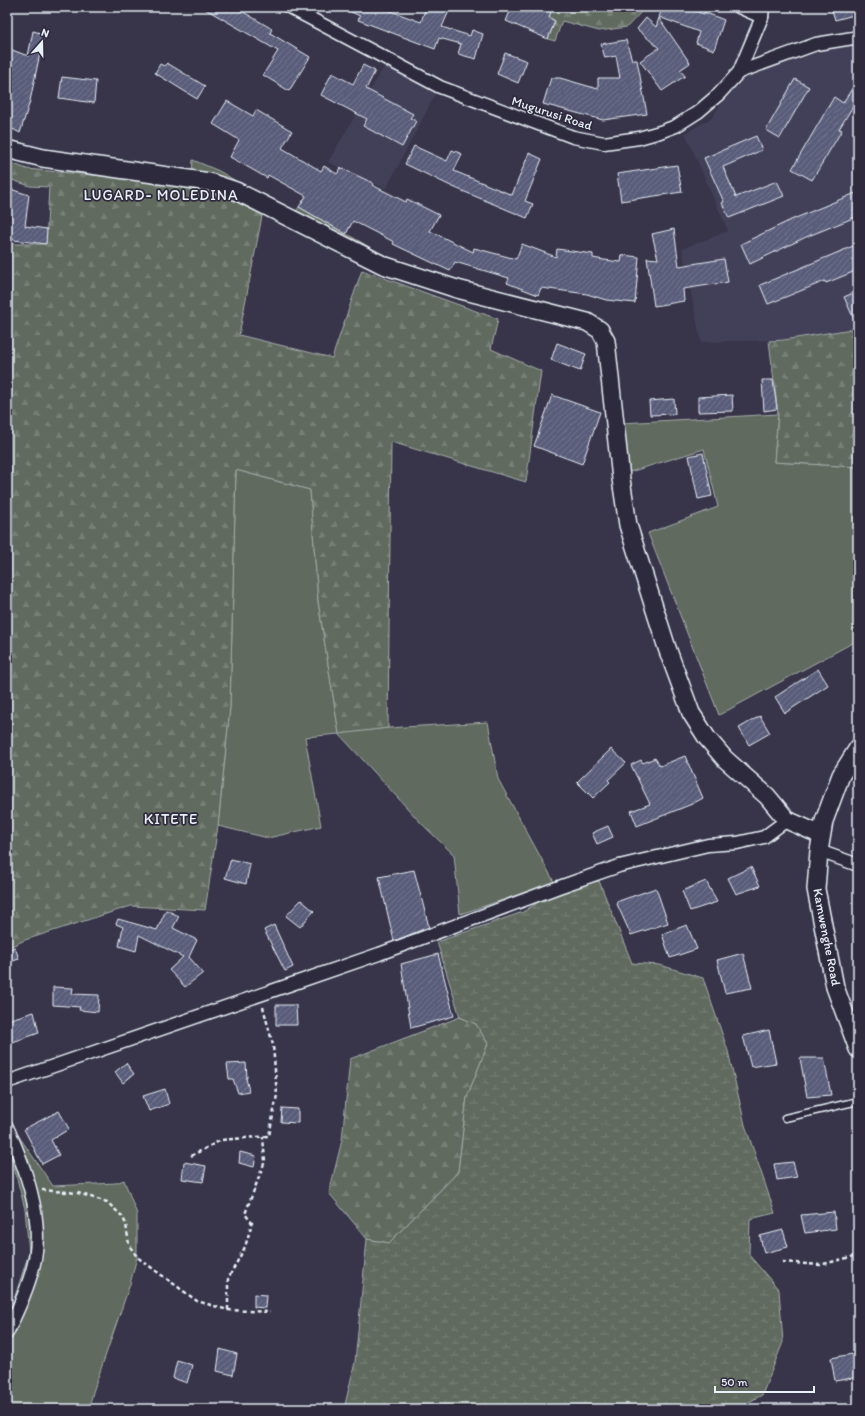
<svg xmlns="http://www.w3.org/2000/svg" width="865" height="1416" font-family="Itim,sans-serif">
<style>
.built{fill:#424058}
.grass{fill:#606a5e;stroke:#a4aeab}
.forest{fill:url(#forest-firs);stroke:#a4aeab}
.wetland{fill:url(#wetland-marsh);stroke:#a4aeab}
.building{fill:url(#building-hatch);stroke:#e8f1f8}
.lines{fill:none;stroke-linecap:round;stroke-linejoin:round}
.lane-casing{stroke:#e8f1f8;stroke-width:9}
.street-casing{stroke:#e8f1f8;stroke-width:15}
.secondary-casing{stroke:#e8f1f8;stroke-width:20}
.path{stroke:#e8f1f8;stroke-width:2.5;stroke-dasharray:4 3;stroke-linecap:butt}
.lane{stroke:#2f2a3d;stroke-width:6}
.street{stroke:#2f2a3d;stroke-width:12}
.secondary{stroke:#2f2a3d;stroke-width:17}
.labels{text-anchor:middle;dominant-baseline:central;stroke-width:3.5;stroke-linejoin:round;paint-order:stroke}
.street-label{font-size:13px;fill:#e8f1f8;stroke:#2f2a3d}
.quarter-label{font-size:15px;letter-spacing:1px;fill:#e8f1f8;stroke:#2f2a3d}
</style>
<defs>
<pattern id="forest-firs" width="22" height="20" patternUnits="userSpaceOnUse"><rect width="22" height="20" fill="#606a5e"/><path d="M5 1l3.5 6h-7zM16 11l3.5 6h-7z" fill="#778076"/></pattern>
<pattern id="wetland-marsh" width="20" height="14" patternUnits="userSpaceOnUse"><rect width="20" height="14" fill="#606a5e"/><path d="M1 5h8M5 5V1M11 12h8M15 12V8" fill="none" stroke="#778076"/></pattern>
<pattern id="building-hatch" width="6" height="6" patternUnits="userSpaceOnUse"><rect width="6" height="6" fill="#5a5d7a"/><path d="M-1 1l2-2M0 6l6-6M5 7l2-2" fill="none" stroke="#72758e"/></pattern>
</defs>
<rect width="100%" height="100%" fill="#383449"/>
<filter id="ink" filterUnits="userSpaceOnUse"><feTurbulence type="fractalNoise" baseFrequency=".025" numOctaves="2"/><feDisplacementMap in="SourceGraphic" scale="8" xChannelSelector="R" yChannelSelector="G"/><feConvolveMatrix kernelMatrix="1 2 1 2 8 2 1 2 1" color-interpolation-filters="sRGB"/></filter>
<g filter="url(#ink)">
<g class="built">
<polygon points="853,40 858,41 858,328 783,340 701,342 682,249 728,231 685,133 712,118 738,76"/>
<polygon points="385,65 436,93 386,189 328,162"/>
</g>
<g class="grass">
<polygon points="193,160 219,171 236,181 192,174"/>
<polygon points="299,207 380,253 413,268 387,265 294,214"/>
<polygon points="778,414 774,462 858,467 858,640 719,715 648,533 718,507 704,449 630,472 622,423"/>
<polygon points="236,470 310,490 318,601 339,733 388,728 488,722 498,779 558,889 515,896 460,914 454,855 421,823 339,734 305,737 321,826 268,838 218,826 230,707"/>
<polygon points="7,1119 53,1186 116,1183 124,1180 137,1214 137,1257 130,1284 93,1392 89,1409 7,1409 7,1321 29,1253 25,1209 7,1141"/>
</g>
<g class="forest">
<polygon points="552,7 568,10 570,7 642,7 643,10 627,27 599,31 562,21 555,41 548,39 555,21 549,16"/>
<polygon points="8,162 27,169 181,183 233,196 263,211 239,335 332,358 362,270 498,319 491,349 541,371 526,482 391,442 388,728 339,734 318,601 310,490 236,470 230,707 218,826 205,910 131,906 25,940 7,948 7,239 14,244 46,244 49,187 30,186 9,179"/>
<polygon points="858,328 858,467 774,462 778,414 769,341 784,340"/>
<polygon points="460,1017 476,1024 488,1044 467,1097 458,1172 389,1243 367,1239 329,1193 342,1140 350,1059"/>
</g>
<polygon class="wetland" points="599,881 632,963 660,965 703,978 728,1051 745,1125 775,1213 750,1219 749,1255 779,1290 783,1342 762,1395 736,1409 344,1409 355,1362 367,1239 389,1243 458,1172 467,1097 488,1044 476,1024 460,1017 437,942 523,912 558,889"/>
<g class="building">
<polygon points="202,7 235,7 272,29 270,33 310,57 289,91 263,75 278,51"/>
<polygon points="340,7 380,7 421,22 426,7 439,7 449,11 442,27 470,36 472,30 483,34 476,59 458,54 461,44 439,38 435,49 358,20 360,16"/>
<polygon points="512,7 552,7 549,18 555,21 548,39 506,21"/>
<polygon points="663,7 684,7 704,14 704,12 724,20 714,50 696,43 699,32 659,17"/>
<polygon points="831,7 858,7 858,14 835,20"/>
<polygon points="646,18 656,27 659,18 690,63 680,70 685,76 662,91 640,61 659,48 637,29"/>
<polygon points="33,31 44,34 30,101 20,133 7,126 7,48 28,56"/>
<polygon points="626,40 632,60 637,60 647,114 603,120 543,104 551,78 560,78 598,89 598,78 620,78 616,56 605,58 601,44"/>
<polygon points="505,53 527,61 518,83 497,74"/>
<polygon points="167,63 205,86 197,99 155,73 160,64 164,66"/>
<polygon points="363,65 375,71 366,89 413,114 410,118 416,121 402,147 363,126 367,119 321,95 332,73 353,84"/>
<polygon points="62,77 96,81 94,103 59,98"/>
<polygon points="795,79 809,87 780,138 766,130"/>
<polygon points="858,79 858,98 839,129 842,130 812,180 792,169 834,97 843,103"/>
<polygon points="227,101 253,116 256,110 292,131 282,148 321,171 324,166 337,174 341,168 373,183 372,185 406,202 407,199 439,215 430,231 473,252 474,248 516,259 522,244 556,257 557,249 593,254 593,258 604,260 621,262 622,255 639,257 635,303 606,300 587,294 541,288 538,295 507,283 509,278 455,262 450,271 393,244 394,242 353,221 346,234 299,207 306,196 268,175 267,178 230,157 239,140 213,124"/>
<polygon points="756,136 762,150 723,167 736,197 777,181 784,196 729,218 722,203 724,202 704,158"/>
<polygon points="414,146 447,161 452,150 462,154 454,171 512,195 529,153 542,159 525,201 533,204 527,218 453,187 405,164"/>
<polygon points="677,165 682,192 621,201 617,174"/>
<polygon points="7,188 29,195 25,226 47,229 46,244 14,240 7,236 9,208 7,207"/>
<polygon points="858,192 858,216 806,237 750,264 741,244 791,220"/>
<polygon points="674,229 679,266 724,259 728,282 683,289 684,301 654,306 647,258 658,259 652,234"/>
<polygon points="858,244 858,270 826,283 825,281 768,304 760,285"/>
<polygon points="858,291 858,328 844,297"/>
<polygon points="557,343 586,354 580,371 551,360"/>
<polygon points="762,380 773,380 777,409 764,411"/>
<polygon points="552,395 600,412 582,464 534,446"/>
<polygon points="732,395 733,411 698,412 698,397"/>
<polygon points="674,399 675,414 650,415 649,401"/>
<polygon points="703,453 712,496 698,499 689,456"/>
<polygon points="818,669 828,685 785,713 775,697"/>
<polygon points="760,716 770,733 749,745 739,728"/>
<polygon points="611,749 626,763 608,780 610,782 593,798 577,782"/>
<polygon points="685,756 703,798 692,804 637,826 631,811 650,804 631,765 641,760 643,763 655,758 660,766"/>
<polygon points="608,826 613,837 597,844 592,833"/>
<polygon points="231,859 250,864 246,884 225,878"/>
<polygon points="751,867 760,886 736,894 728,878"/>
<polygon points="414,870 429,927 394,941 379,877"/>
<polygon points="706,881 717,902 690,911 682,891"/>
<polygon points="656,888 668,923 631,935 616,902"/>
<polygon points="301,900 314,911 300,927 286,916"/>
<polygon points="166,910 179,916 173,928 197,940 189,957 203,973 185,987 169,970 183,957 139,935 136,951 119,946 123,927 116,924 118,919 157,930"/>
<polygon points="274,925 293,967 285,971 264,930"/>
<polygon points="687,925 697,949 670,958 662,934"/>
<polygon points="15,947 19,959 7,963 7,950"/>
<polygon points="743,953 752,988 725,993 717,960"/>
<polygon points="438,954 454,1016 411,1028 401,964"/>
<polygon points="53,987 73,988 72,994 99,995 98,1012 79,1010 80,1007 53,1005"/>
<polygon points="276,1005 296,1005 297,1025 276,1025"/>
<polygon points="34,1012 39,1033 7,1044 7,1020"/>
<polygon points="769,1030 776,1063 751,1067 743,1036"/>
<polygon points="800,1058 824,1058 831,1095 807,1097"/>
<polygon points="126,1063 134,1074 123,1083 115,1072"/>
<polygon points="246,1063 247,1078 246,1078 249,1091 238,1093 233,1079 229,1079 227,1064"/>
<polygon points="165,1089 169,1104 149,1111 143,1096"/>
<polygon points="282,1108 298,1109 298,1123 281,1122"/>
<polygon points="59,1111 69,1129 51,1140 59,1155 42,1164 24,1129"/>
<polygon points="240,1152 256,1156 254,1167 239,1163"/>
<polygon points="184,1162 206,1166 203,1182 182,1179"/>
<polygon points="793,1162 797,1177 777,1180 774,1164"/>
<polygon points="834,1212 836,1229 805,1233 801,1215"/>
<polygon points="783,1230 788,1247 764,1253 760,1236"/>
<polygon points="254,1294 266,1295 265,1308 254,1307"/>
<polygon points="220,1349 237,1354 233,1375 217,1371"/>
<polygon points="858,1353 858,1377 835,1381 831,1358"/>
<polygon points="177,1360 192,1365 187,1383 173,1378"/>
</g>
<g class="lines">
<defs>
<polyline id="lane" points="785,1118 858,1101"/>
<g id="street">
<polyline points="289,7 440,87 573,137 604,143 639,138 660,132 676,126 698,112 719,94 739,72 762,17 763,7"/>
<polyline points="739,7 762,17"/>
<polyline points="739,72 816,44 853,38 858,39"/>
<polyline points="819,851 858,865"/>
<polyline points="7,1082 379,954 559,887 619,866 708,845 737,843 764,837 787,820"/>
<path d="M7,1127C25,1167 43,1214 35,1259C30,1284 18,1310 7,1333"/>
</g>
<g id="secondary">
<polyline points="7,149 43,158 209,182 236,191 383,265 457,289 587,322 600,330 606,341 621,479 628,525 667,648 691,713 707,738 725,759 767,796 787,820 821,835"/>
<polyline points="858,748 841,775 824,821 819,851 816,889 835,987 858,1049"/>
</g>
</defs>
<use href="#lane" class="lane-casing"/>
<use href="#street" class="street-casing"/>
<use href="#secondary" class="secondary-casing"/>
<g class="path">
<polyline points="191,1156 221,1140 269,1136 277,1095 273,1045 263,1007"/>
<polyline points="42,1190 78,1193 107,1202 122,1216 126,1224 129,1245 137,1257 197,1301 228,1310 270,1312"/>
<polyline points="782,1262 820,1265 858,1255"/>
<polyline points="228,1310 228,1279 245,1247 252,1223 245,1214 265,1161 263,1137"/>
</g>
<use href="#lane" class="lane"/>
<use href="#street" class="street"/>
<use href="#secondary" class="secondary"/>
</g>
</g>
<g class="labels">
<g class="street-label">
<text transform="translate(552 113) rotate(18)">Mugurusi Road</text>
<text transform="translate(827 937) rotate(79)">Kamwenghe Road</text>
</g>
<g class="quarter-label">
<text x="161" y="195">LUGARD- MOLEDINA</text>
<text x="171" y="819">KITETE</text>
</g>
</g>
<rect width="865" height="1416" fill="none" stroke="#2f2a3d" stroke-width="24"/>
<rect x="12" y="12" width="841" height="1392" fill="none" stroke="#e8f1f8" stroke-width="1.5" filter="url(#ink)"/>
<g transform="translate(42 42) rotate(20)" stroke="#2f2a3d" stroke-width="3" paint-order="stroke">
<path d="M0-3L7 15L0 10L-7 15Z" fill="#e8f1f8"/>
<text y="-6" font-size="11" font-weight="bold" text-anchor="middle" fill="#e8f1f8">N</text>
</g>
<path d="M715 1386v6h99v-6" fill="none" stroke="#e8f1f8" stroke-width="2"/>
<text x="721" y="1386" font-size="12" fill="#e8f1f8" stroke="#2f2a3d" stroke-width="3" paint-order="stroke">50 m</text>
</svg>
